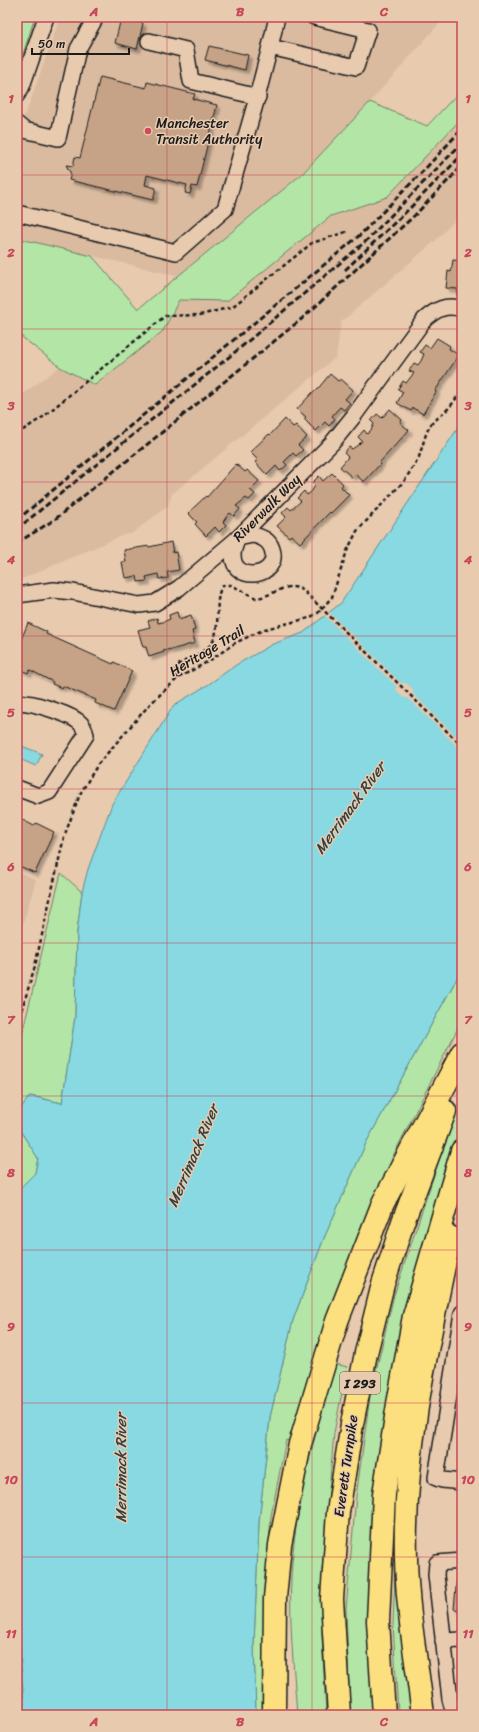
<svg xmlns="http://www.w3.org/2000/svg" width="479" height="1732" font-family="Sriracha,sans-serif">
<style>
.built{fill:#dabba0}
.green{fill:#b3e5a6;stroke:#688061}
.water{fill:#88d9e1;stroke:#5d8d92}
.pier{fill:#e8caaf}
.building{fill:#c6a386;stroke:#1c1c1c;filter:url(#shadow)}
.lines{fill:none;stroke-linecap:round;stroke-linejoin:round}
.minor-casing{stroke:#1c1c1c;stroke-width:18}
.highway-casing{stroke:#1c1c1c;stroke-width:25}
.path{stroke:#1c1c1c;stroke-width:2.5;stroke-dasharray:4 3;stroke-linecap:butt}
.minor{stroke:#e8caaf;stroke-width:15}
.highway{stroke:#fce080;stroke-width:22}
.rail{stroke:#1c1c1c;stroke-width:3;stroke-dasharray:6 3;stroke-linecap:butt}
.path-bridge{stroke:#1c1c1c;stroke-width:2.5;stroke-dasharray:4 3;stroke-linecap:butt}
.grid{fill:none;stroke:#c84758;stroke-width:1;stroke-opacity:0.55}
.poi-dot{fill:#d1495b;stroke:#e8caaf;stroke-width:1.5}
.labels{text-anchor:middle;dominant-baseline:central;stroke-width:3;stroke-linejoin:round;paint-order:stroke}
.shield{fill:#e8caaf;stroke:#595048;stroke-width:1}
.shield-label{font-size:13px;font-weight:bold;fill:#1c1c1c}
.poi-label{font-size:14px;fill:#1c1c1c;stroke:#e8caaf;text-anchor:start}
.street-label{font-size:14px;fill:#1c1c1c;stroke:#e8caaf}
.water-label{font-size:15px;font-style:italic;fill:#324243;stroke:#e8caaf}
.neatline{fill:none;stroke:#c84758;stroke-width:1.5}
.grid-label{font-size:13px;text-anchor:middle;font-weight:bold;fill:#c84758}
</style>
<defs>
<filter id="shadow"><feDropShadow dx="3.5" dy="3.5" stdDeviation="1" flood-color="#0004"/></filter>
</defs>
<rect width="100%" height="100%" fill="#e8caaf"/>
<filter id="ink" filterUnits="userSpaceOnUse"><feTurbulence type="fractalNoise" baseFrequency=".025" numOctaves="2"/><feDisplacementMap in="SourceGraphic" scale="8" xChannelSelector="R" yChannelSelector="G"/><feConvolveMatrix kernelMatrix="1 2 1 2 8 2 1 2 1" color-interpolation-filters="sRGB"/></filter>
<g filter="url(#ink)">
<g class="built">
<polygon points="60,17 445,17 370,102 302,174 178,276 17,238 17,131 29,105"/>
<polygon points="462,118 462,213 436,240 341,322 336,357 172,494 168,506 131,534 126,534 17,581 17,396 23,394 152,298 227,301 331,216 387,197"/>
<polygon points="17,871 36,880 17,943"/>
<polygon points="17,1003 22,1032 17,1055"/>
</g>
<g class="green">
<polygon points="17,17 35,17 17,73"/>
<polygon points="462,89 462,118 387,197 331,216 227,301 179,300 163,331 95,385 60,367 17,333 17,238 92,256 138,309 302,174 370,102 427,126"/>
<polygon points="61,873 82,892 77,932 75,1017 62,1103 30,1096 17,1113 17,1055"/>
<polygon points="462,969 462,1020 393,1156 337,1292 291,1441 286,1440 271,1516 267,1568 266,1715 256,1715 254,1644 259,1522 270,1417 293,1320 324,1238 366,1143"/>
<polygon points="462,1102 462,1127 430,1223 402,1338 374,1715 350,1715 346,1609 356,1497 370,1396 394,1295 447,1136"/>
<polygon points="17,1126 38,1158 35,1173 17,1191"/>
<path d="M336,1364L347,1367L334,1433L322,1570V1637L326,1715H297C294,1670 289,1623 291,1578C295,1503 314,1436 336,1364Z"/>
<polygon points="397,1528 415,1715 398,1715 393,1623"/>
</g>
<g class="water">
<polygon points="462,422 462,969 366,1143 324,1238 293,1320 270,1417 259,1522 254,1644 256,1715 25,1715 17,1614 17,1191 35,1173 38,1158 17,1126 17,1113 30,1096 62,1103 75,1017 77,932 82,892 88,869 112,804 174,705 209,684 236,665 273,644 303,633 341,603"/>
<polygon points="19,745 42,754 36,766 17,758 17,747"/>
</g>
<polygon class="pier" points="328,611 401,683 406,683 413,689 413,694 462,742 462,751 408,698 404,698 396,690 397,687 323,614"/>
<g class="building">
<polygon points="121,18 143,23 137,49 115,43"/>
<polygon points="209,46 248,55 245,70 205,60"/>
<polygon points="100,77 146,88 147,82 195,94 193,99 217,105 197,187 192,186 190,194 185,193 187,185 147,175 145,185 156,188 153,200 69,180 71,174 66,165 73,166 75,157 80,158"/>
<polygon points="453,260 462,261 462,296 457,296 458,289 446,288 448,271 451,272"/>
<polygon points="437,338 450,346 449,349 459,355 435,391 436,392 423,414 413,408 411,411 397,403 403,392 398,389 403,381 406,383 414,373 409,371 414,363 418,365 421,361 424,354 420,352 425,345 430,348"/>
<polygon points="330,374 338,381 341,379 353,390 345,399 350,403 344,410 340,407 337,410 332,416 335,419 329,426 325,422 316,431 304,419 306,417 297,409 315,390 316,391"/>
<polygon points="390,409 402,420 400,423 409,430 380,462 381,463 364,482 355,474 352,477 340,467 348,457 344,453 349,447 352,449 358,445 362,441 358,437 364,430 367,434 371,430 374,424 371,421 377,414 382,418"/>
<polygon points="285,419 293,427 296,425 307,437 298,445 303,450 296,456 293,453 284,462 287,465 280,471 276,466 267,475 255,462 258,460 250,452 269,434 270,435"/>
<polygon points="236,464 245,472 247,470 259,481 250,490 255,494 249,500 246,498 236,506 240,509 234,516 230,513 227,516 223,522 226,525 219,532 215,527 206,536 195,524 197,522 188,513 206,496 207,497"/>
<polygon points="332,473 343,484 341,487 349,495 331,513 330,512 300,543 291,535 289,537 277,526 286,517 282,513 288,507 291,510 301,501 297,498 304,491 307,495 311,492 315,486 312,483 319,476 323,481"/>
<polygon points="171,542 173,553 176,552 179,570 167,572 168,578 159,579 158,574 146,577 147,581 138,582 137,576 125,578 122,562 126,562 124,550 149,546 149,547"/>
<polygon points="177,612 179,619 191,615 195,630 192,631 195,643 171,650 171,649 163,651 164,652 149,657 146,647 143,647 138,630 150,627 148,621 157,618 158,623 163,622 170,619 169,615"/>
<polygon points="28,623 47,632 46,634 113,664 114,662 132,671 114,711 95,703 96,700 94,699 63,686 62,688 52,684 53,682 30,670 28,673 17,668 17,649"/>
<polygon points="17,817 34,826 36,823 54,832 35,873 17,865"/>
<polygon points="459,1488 462,1489 462,1502 457,1501"/>
<polygon points="457,1576 462,1577 462,1610 454,1609"/>
<polygon points="461,1658 462,1658 462,1700 459,1700"/>
</g>
<g class="lines">
<defs>
<g id="minor">
<polyline points="149,41 186,50 191,81 258,97"/>
<polyline points="270,47 277,17"/>
<polyline points="17,95 22,86 46,17"/>
<polyline points="17,124 24,130 58,138 78,49 96,17"/>
<polyline points="17,213 176,252 225,209 255,105 270,47 356,67 368,30 314,17"/>
<path d="M253,535C262,537 269,540 272,549C281,577 233,585 233,555C233,549 236,543 238,538Z"/>
<path d="M17,595L54,590L73,592L139,605L155,603L179,588L238,538L332,443L353,417L424,320C436,309 446,304 462,309"/>
<path d="M17,703C26,699 71,715 79,722C83,725 85,731 86,735L49,792L38,796L17,788"/>
<polyline points="462,1313 436,1478 442,1480 462,1482"/>
<polyline points="443,1641 462,1640"/>
<polyline points="456,1715 453,1710 450,1699 436,1575 437,1563 462,1561"/>
</g>
<g id="highway">
<polyline points="274,1715 275,1598 280,1545 300,1444 337,1321 383,1203 462,1053"/>
<polyline points="339,1715 332,1599 338,1512 352,1424 366,1353 383,1284 403,1222 445,1111"/>
<polyline points="384,1715 378,1621 384,1494 398,1404 414,1316 462,1151"/>
<path d="M423,1715C417,1663 407,1611 406,1558C403,1450 428,1343 450,1237"/>
</g>
</defs>
<use href="#minor" class="minor-casing"/>
<use href="#highway" class="highway-casing"/>
<g class="path">
<polyline points="17,434 43,417 165,316 200,315 232,307 312,243 349,231"/>
<path d="M178,678L175,670L177,666C188,658 203,654 211,644C223,629 212,594 224,585H231L256,598C273,597 288,578 305,592"/>
<polyline points="17,1031 22,1009 35,966 64,837 80,794 98,764 150,704 178,678 209,661 235,643 265,629 309,618 318,613 332,597 347,551 357,531 405,480 419,457 426,434 430,425 450,407 462,390"/>
</g>
<use href="#minor" class="minor"/>
<use href="#highway" class="highway"/>
<g class="rail">
<polyline points="345,270 409,209 462,155"/>
<polyline points="17,520 360,235 425,169 462,129"/>
<polyline points="17,529 240,348 366,241 462,143"/>
<polyline points="17,543 54,520 304,317 415,215 462,166"/>
</g>
<polyline class="path-bridge" points="305,592 462,746"/>
</g>
</g>
<path class="grid" d="M167,17V1715M312,17V1715M17,175H462M17,329H462M17,482H462M17,636H462M17,789H462M17,943H462M17,1096H462M17,1250H462M17,1403H462M17,1557H462"/>
<circle class="poi-dot" cx="148" cy="131" r="4"/>
<g class="labels">
<rect class="shield" x="340" y="1372" width="40" height="22" rx="3"/>
<g class="shield-label">
<text x="360" y="1383">I 293</text>
</g>
<g class="poi-label">
<text x="156" y="123">Manchester<tspan x="156" dy="16">Transit Authority</tspan></text>
</g>
<g class="street-label">
<text transform="translate(267 508) rotate(-45)">Riverwalk Way</text>
<text transform="translate(207 651) rotate(-31)">Heritage Trail</text>
<text transform="translate(346 1466) rotate(-82)">Everett Turnpike</text>
</g>
<g class="water-label">
<text transform="translate(350 808) rotate(-54)">Merrimack River</text>
<text transform="translate(193 1156) rotate(-67)">Merrimack River</text>
<text transform="translate(121 1468) rotate(-90)">Merrimack River</text>
</g>
</g>
<rect width="479" height="1732" fill="none" stroke="#e8caaf" stroke-width="44"/>
<path d="M32 48v6h97v-6" fill="none" stroke="#1c1c1c" stroke-width="2"/>
<text x="38" y="48" font-size="12" fill="#1c1c1c" stroke="#e8caaf" stroke-width="3" paint-order="stroke">50 m</text>
<rect x="22" y="22" width="435" height="1688" class="neatline"/>
<g class="grid-label">
<text x="94" y="16">A</text>
<text x="240" y="16">B</text>
<text x="384" y="16">C</text>
<text x="11" y="103">1</text>
<text x="468" y="103">1</text>
<text x="11" y="257">2</text>
<text x="468" y="257">2</text>
<text x="11" y="410">3</text>
<text x="468" y="410">3</text>
<text x="11" y="564">4</text>
<text x="468" y="564">4</text>
<text x="11" y="717">5</text>
<text x="468" y="717">5</text>
<text x="11" y="871">6</text>
<text x="468" y="871">6</text>
<text x="11" y="1024">7</text>
<text x="468" y="1024">7</text>
<text x="11" y="1177">8</text>
<text x="468" y="1177">8</text>
<text x="11" y="1331">9</text>
<text x="468" y="1331">9</text>
<text x="11" y="1484">10</text>
<text x="468" y="1484">10</text>
<text x="11" y="1638">11</text>
<text x="468" y="1638">11</text>
<text x="94" y="1726">A</text>
<text x="240" y="1726">B</text>
<text x="384" y="1726">C</text>
</g>
</svg>
